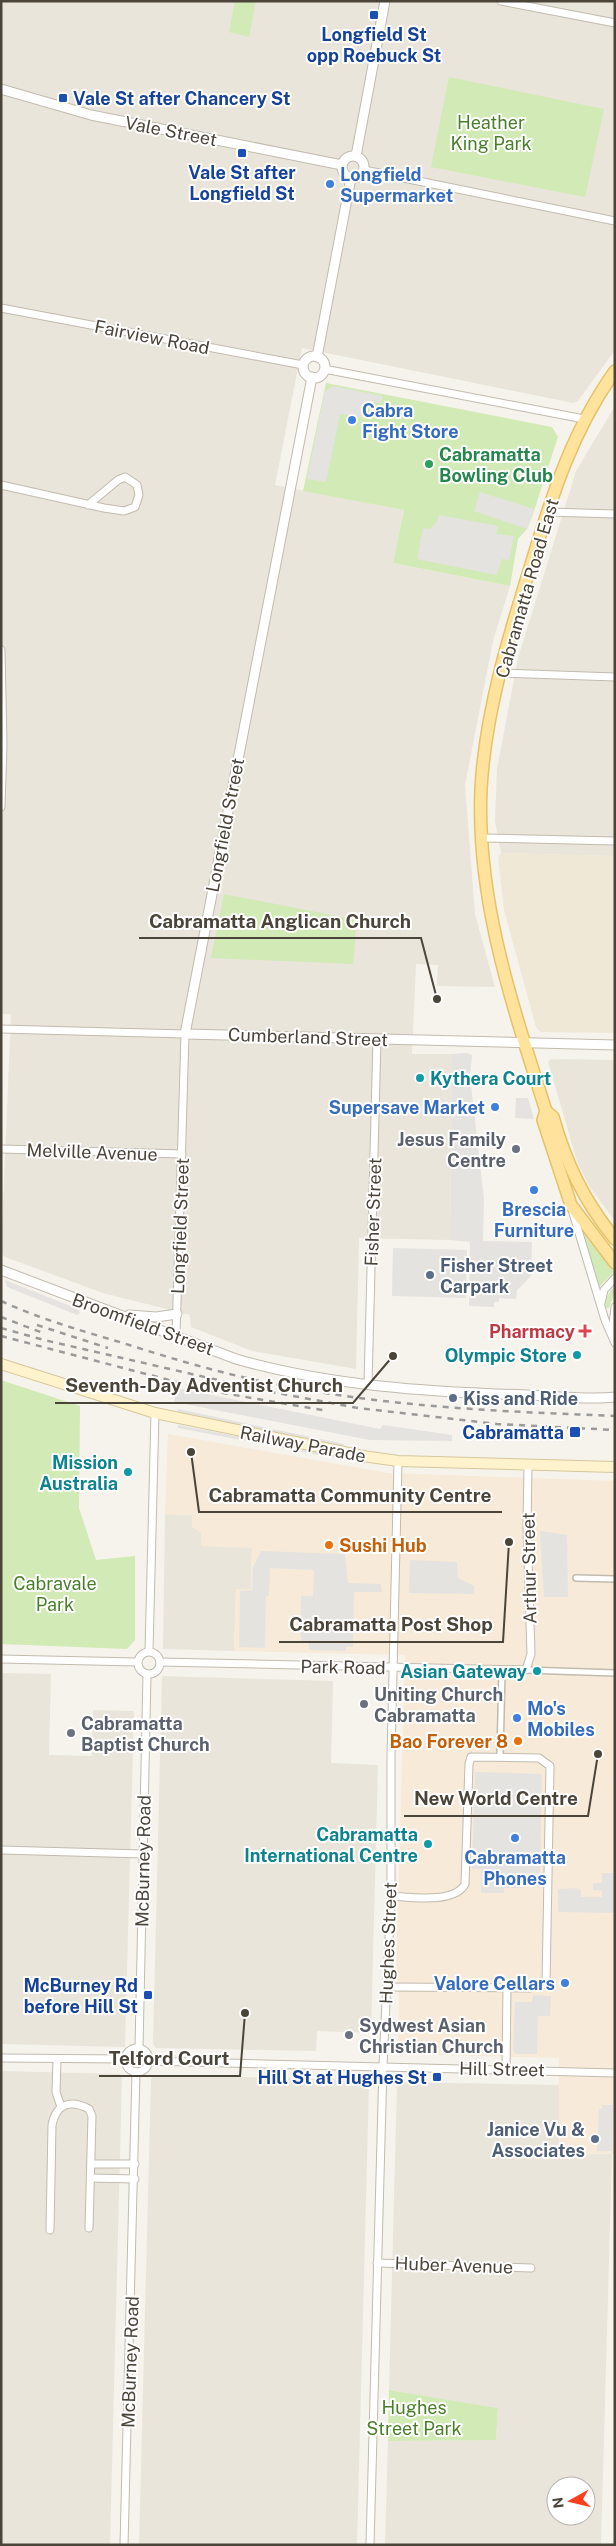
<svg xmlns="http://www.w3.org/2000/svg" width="616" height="2546" font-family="'Public Sans',sans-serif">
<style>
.residential{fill:#eae5da;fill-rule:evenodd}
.commercial{fill:#f7ead8}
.education{fill:#efe8d6}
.green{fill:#d2eab5}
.parking{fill:#e5e3e0}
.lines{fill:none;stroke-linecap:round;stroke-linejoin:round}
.pedestrian-casing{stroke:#c2bbae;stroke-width:8}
.minor-casing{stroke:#c2bbae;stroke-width:9}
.tertiary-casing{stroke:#c2bbae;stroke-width:11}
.secondary-casing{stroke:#d6c79b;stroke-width:12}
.primary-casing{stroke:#e6c16a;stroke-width:14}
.pedestrian{stroke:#fff;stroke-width:5}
.minor{stroke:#fff;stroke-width:7}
.tertiary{stroke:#fff;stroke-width:9}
.secondary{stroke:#fff3cd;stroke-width:10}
.primary{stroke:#ffe39c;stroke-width:11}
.rail{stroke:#9a9a9a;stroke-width:2.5;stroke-dasharray:6 6;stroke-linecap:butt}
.transit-dot{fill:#1a4fb4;stroke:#fff;stroke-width:2}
.shop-dot{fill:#3f7fe0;stroke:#fff;stroke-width:2}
.leisure-dot{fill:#2e9e5b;stroke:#fff;stroke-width:2}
.culture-dot{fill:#0f9aa8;stroke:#fff;stroke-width:2}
.worship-dot{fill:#6b7280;stroke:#fff;stroke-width:2}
.service-dot{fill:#5c6f8a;stroke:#fff;stroke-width:2}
.health-dot{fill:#e0444e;stroke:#fff;stroke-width:2}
.food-dot{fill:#e8710a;stroke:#fff;stroke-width:2}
.labels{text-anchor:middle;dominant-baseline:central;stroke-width:4;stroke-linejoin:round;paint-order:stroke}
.transit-label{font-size:18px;font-weight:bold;fill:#164399;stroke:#fff;text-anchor:end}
.park-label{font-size:18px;fill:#4a7f2a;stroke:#fff}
.street-label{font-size:18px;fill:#4b4439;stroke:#fff}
.shop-label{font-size:18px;font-weight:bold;fill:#366cbe;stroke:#fff;text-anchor:start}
.leisure-label{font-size:18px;font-weight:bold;fill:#27864d;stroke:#fff;text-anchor:start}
.culture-label{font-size:18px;font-weight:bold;fill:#0d838f;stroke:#fff;text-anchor:end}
.worship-label{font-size:18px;font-weight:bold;fill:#5b616d;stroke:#fff;text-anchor:start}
.service-label{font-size:18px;font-weight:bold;fill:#4e5e75;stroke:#fff;text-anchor:start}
.health-label{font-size:18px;font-weight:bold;fill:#be3a42;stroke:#fff;text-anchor:end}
.food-label{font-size:18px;font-weight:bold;fill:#c56008;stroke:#fff;text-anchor:start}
.leader{fill:none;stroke:#4b4439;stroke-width:2}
.callout-dot{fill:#4b4439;stroke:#fff;stroke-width:2}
.callout-label{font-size:19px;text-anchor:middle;font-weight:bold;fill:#4b4439;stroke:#fff;stroke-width:4;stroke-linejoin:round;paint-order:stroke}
</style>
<rect width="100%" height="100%" fill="#f6f3ec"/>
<g class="residential">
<polygon points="1,1 615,1 615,350 578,401 573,403 302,348 275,485 404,510 393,563 510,586 493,641 465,785 475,914 495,987 437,986 438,965 416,964 412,1054 452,1054 450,1240 359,1238 356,1369 252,1351 191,1327 190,1315 103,1293 5,1257 1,1253 11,1014 1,1014"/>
<polygon points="615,406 615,856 501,853 495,821 497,769 518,658 576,471"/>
<polygon points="551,1059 615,1060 615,1221 589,1186 577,1161 548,1062"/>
<polygon points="165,1514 192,1515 201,1533 201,1546 252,1547 251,1589 236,1589 234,1651 163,1649"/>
<polygon points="1,1673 51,1674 49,1755 92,1756 93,1710 134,1711 125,2047 1,2044"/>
<polygon points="162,1676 333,1681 331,1763 378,1765 371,2033 317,2031 316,2051 156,2048 153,2043"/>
<polygon points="1,2071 120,2074 122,2076 110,2545 1,2545"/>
<polygon points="155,2075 365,2080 369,2084 357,2545 139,2545 151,2079"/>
<path d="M397,2082L560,2085L559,2153L612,2154L601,2545H385L388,2441L496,2440L498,2408L389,2390ZM556,2486H586V2516H556Z"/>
</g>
<polygon class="commercial" points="168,1434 388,1473 615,1481 615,2154 559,2153 559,2058 401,2054 398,2049 399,1998 396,1975 405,1655 234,1651 236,1589 251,1589 252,1548 201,1546 201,1533 192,1527 192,1515 165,1514"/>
<polygon class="education" points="501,853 615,856 615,1033 540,1032 536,1027 504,910 498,857"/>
<g class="green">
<polygon points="235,1 256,1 249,37 229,32"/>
<polygon points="449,77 604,109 585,197 431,167"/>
<polygon points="326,383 552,427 558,437 532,517 527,529 518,539 510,586 393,563 404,510 303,491"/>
<polygon points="224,894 357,920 353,964 211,958"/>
<polygon points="581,1230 614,1272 599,1287 597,1283"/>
<polygon points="612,1288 615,1292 609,1308 605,1308 607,1297"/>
<polygon points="1,1380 80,1406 79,1508 96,1560 135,1556 135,1640 127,1649 1,1644"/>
<polygon points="389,2390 498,2408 496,2440 388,2441"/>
</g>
<g class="parking">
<polygon points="333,386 383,396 381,403 369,401 366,418 340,414 326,482 307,479 325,391"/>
<polygon points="480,492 534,509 527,529 474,511"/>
<polygon points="439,515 498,526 496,534 514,536 509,560 502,559 497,575 417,559 423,528 430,529 437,522"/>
<polygon points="466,1053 472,1055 470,1076 484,1199 483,1241 532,1242 531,1276 517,1290 516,1299 499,1298 499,1302 494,1302 494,1307 469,1306 470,1242 450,1240 452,1054"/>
<polygon points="516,1098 528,1098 534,1119 515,1118"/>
<polygon points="393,1248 467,1250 466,1298 392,1296"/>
<polygon points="5,1280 78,1309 80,1313 77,1315 7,1287"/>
<polygon points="177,1388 380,1429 383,1425 452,1435 452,1441 370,1440 174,1402"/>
<polygon points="178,1409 344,1444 343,1447 178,1412"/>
<polygon points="178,1425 365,1461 365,1464 178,1428"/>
<polygon points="540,1531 567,1535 568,1597 544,1597"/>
<polygon points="261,1551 345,1554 348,1583 381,1584 382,1592 354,1592 353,1647 346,1647 346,1651 309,1650 309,1643 301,1642 301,1596 313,1596 314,1570 270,1568 269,1596 266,1596 265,1648 239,1647 240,1591 252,1590 253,1567"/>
<polygon points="410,1560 457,1562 458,1578 474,1586 474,1594 409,1593"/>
<polygon points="475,1772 542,1774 540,1874 524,1873 524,1888 504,1888 504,1893 481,1893 481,1869 472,1869"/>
<polygon points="602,1873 615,1873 615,1913 558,1912 558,1889 576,1888 581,1890 581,1897 602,1897 602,1891 593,1890 593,1883 602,1883"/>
<polygon points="533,1995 551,1996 550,2016 538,2016 537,2054 516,2054 513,2050 515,2002 532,2002"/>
<polygon points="602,2105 613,2105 612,2151 597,2151 599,2109 602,2109"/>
</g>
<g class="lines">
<defs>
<g id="pedestrian">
<polyline points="576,1578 615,1579"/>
<polyline points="526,1670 615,1673"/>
<polyline points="500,1756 502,1671"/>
</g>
<g id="minor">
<polyline points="501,1 615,23"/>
<polyline points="364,170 615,221"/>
<polyline points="1,308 303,365"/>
<polyline points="324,369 584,419"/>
<polyline points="1,485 104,508 124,511 135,507 139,495 137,485 125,477 118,480 88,505"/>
<polyline points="548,512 615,514"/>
<polyline points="1,650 3,745 1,807"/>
<polyline points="500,673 615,677"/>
<polyline points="483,838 615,841"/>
<polyline points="1,1029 185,1034 176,1336"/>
<polyline points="1,1149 182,1154"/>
<polyline points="573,1213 605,1320 615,1343"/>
<polyline points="601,1303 604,1290 615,1278"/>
<polyline points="612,1334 615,1307"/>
<polyline points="368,1384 377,1039"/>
<polyline points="149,1651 155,1413"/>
<circle cx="149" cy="1663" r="11"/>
<polyline points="1,1659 137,1662"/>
<polyline points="160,1662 526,1670 531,1654 527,1527 528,1465"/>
<polyline points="1,1850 143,1854"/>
<path d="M387,1987L530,1988L546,1984L550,1766L539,1758L471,1757L469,1764L465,1884C455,1904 410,1897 391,1896"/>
<circle cx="137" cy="2060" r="12"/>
<polyline points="139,2048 147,1674"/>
<polyline points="1,2058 125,2059"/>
<polyline points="57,2060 56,2092 61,2107"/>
<polyline points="149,2061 615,2073"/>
<polyline points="506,2070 507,1987"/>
<polyline points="92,2164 135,2164"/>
<polyline points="91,2178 135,2179"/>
<path d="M50,2230L52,2125C56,2104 70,2099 89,2109L92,2116L89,2228"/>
<polyline points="377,2263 531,2268"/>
<polyline points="124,2545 136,2072"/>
<polyline points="370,2545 383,2066 391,1896 391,1756 398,1461"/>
</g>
<g id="tertiary">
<polyline points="1,89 91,115 342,165"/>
<circle cx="353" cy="167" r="11"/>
<polyline points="356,156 385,1"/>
<circle cx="314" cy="367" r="11"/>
<polyline points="317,357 351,178"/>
<polyline points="312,377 185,1034 615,1045"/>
<path d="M1,1270L236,1359C329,1386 430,1392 527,1395C556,1396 586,1400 615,1397"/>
<polyline points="129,1315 156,1317 177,1314"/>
</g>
<polyline id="secondary" points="1,1364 155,1413 363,1456 398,1461 615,1467"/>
<g id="primary">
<path d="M615,371C574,428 553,492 533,558C510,632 485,712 481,789C476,900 513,1007 546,1111L553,1117C566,1163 584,1201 615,1239"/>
<polyline points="546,1111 543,1120 571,1205 615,1263"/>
</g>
</defs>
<use href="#pedestrian" class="pedestrian-casing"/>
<use href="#minor" class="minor-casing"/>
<use href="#tertiary" class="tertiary-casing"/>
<use href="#secondary" class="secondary-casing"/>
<use href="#primary" class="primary-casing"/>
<use href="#pedestrian" class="pedestrian"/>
<use href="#minor" class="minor"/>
<use href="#tertiary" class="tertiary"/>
<use href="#secondary" class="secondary"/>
<use href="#primary" class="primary"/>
<g class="rail">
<path d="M1,1301C40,1319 82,1331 123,1343C185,1363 248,1381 313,1391C413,1408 514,1412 615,1416"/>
<polyline points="1,1317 43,1333"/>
<polyline points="37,1325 108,1348"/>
<polyline points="1,1328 44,1340 261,1390 358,1408 497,1424 615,1430"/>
<polyline points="1,1336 211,1391 328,1411"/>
</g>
</g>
<g class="transit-dot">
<rect x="369" y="10" width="10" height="10" rx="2.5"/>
<rect x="58" y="93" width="10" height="10" rx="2.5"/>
<rect x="237" y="148" width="10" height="10" rx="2.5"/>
<rect x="569" y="1426" width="12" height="12" rx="2.5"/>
<rect x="143" y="1990" width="10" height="10" rx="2.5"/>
<rect x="432" y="2072" width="10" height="10" rx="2.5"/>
</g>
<g class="shop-dot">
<circle cx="330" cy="184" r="5"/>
<circle cx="352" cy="420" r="5"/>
<circle cx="495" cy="1107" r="5"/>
<circle cx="534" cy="1190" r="5"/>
<circle cx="517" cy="1718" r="5"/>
<circle cx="515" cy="1838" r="5"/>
<circle cx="565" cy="1983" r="5"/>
</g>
<circle class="leisure-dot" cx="429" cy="464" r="5"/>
<g class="culture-dot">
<circle cx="420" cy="1078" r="5"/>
<circle cx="577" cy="1355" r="5"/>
<circle cx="128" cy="1472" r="5"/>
<circle cx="537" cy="1671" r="5"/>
<circle cx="428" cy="1844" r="5"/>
</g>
<g class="worship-dot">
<circle cx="516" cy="1149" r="5"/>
<circle cx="364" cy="1704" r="5"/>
<circle cx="71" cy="1733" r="5"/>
<circle cx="349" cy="2035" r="5"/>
</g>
<g class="service-dot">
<circle cx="430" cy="1275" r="5"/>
<circle cx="453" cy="1398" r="5"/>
<circle cx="595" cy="2139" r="5"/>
</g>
<path class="health-dot" d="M582.5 1323.5h5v5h5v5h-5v5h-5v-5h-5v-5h5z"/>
<g class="food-dot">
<circle cx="329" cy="1545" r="5"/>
<circle cx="518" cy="1741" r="5"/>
</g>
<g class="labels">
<g class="transit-label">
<text x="374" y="34" text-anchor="middle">Longfield St<tspan x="374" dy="21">opp Roebuck St</tspan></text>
<text x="73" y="98" text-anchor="start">Vale St after Chancery St</text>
<text x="242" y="172" text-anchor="middle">Vale St after<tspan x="242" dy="21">Longfield St</tspan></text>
<text x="564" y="1432">Cabramatta</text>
<text x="138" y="1985">McBurney Rd<tspan x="138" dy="21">before Hill St</tspan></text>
<text x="427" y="2077">Hill St at Hughes St</text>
</g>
<g class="park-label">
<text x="491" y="122">Heather<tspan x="491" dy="21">King Park</tspan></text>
<text x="55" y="1583">Cabravale<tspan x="55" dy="21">Park</tspan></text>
<text x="414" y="2407">Hughes<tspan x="414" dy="21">Street Park</tspan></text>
</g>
<g class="street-label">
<text transform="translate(171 131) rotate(11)">Vale Street</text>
<text transform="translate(152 337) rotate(11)">Fairview Road</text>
<text transform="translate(527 588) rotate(-74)">Cabramatta Road East</text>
<text transform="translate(225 825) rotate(-79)">Longfield Street</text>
<text transform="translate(308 1037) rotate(2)">Cumberland Street</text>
<text transform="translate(92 1152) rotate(2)">Melville Avenue</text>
<text transform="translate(373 1212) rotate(-88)">Fisher Street</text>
<text transform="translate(180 1226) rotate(-88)">Longfield Street</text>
<text transform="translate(143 1324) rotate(20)">Broomfield Street</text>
<text transform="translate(303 1444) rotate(11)">Railway Parade</text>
<text transform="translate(529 1568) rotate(-91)">Arthur Street</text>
<text transform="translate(343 1667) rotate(1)">Park Road</text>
<text transform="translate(143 1861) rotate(-89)">McBurney Road</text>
<text transform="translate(388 1943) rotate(-88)">Hughes Street</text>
<text transform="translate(502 2069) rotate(1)">Hill Street</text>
<text transform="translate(454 2265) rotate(2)">Huber Avenue</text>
<text transform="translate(130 2362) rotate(-88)">McBurney Road</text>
</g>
<g class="shop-label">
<text x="340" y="174">Longfield<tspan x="340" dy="21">Supermarket</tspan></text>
<text x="362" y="410">Cabra<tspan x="362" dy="21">Fight Store</tspan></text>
<text x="485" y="1107" text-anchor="end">Supersave Market</text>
<text x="534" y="1209" text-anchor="middle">Brescia<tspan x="534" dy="21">Furniture</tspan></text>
<text x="527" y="1708">Mo's<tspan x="527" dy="21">Mobiles</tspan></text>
<text x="515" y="1857" text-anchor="middle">Cabramatta<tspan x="515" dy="21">Phones</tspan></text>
<text x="555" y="1983" text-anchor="end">Valore Cellars</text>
</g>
<g class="leisure-label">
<text x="439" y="454">Cabramatta<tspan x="439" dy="21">Bowling Club</tspan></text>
</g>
<g class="culture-label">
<text x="430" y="1078" text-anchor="start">Kythera Court</text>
<text x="567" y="1355">Olympic Store</text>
<text x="118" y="1462">Mission<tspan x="118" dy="21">Australia</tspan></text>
<text x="527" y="1671">Asian Gateway</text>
<text x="418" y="1834">Cabramatta<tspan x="418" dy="21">International Centre</tspan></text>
</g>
<g class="worship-label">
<text x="506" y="1139" text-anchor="end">Jesus Family<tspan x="506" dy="21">Centre</tspan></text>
<text x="374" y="1694">Uniting Church<tspan x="374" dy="21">Cabramatta</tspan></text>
<text x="81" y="1723">Cabramatta<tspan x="81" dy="21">Baptist Church</tspan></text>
<text x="359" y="2025">Sydwest Asian<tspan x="359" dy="21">Christian Church</tspan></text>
</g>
<g class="service-label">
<text x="440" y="1265">Fisher Street<tspan x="440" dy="21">Carpark</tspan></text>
<text x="463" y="1398">Kiss and Ride</text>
<text x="585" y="2129" text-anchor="end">Janice Vu &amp;<tspan x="585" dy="21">Associates</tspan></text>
</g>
<g class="health-label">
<text x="575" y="1331">Pharmacy</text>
</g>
<g class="food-label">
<text x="339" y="1545">Sushi Hub</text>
<text x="508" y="1741" text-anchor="end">Bao Forever 8</text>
</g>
</g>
<path class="leader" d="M437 999L421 938H139M393 1356L353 1403H55M191 1452L199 1512H502M509 1542L503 1642H279M598 1754L588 1816H404M245 2013L240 2076H99"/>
<g class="callout-dot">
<circle cx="437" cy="999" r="5"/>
<circle cx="393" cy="1356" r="5"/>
<circle cx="191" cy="1452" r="5"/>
<circle cx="509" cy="1542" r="5"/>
<circle cx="598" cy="1754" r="5"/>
<circle cx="245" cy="2013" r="5"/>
</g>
<g class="callout-label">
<text x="280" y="928">Cabramatta Anglican Church</text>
<text x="204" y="1392">Seventh-Day Adventist Church</text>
<text x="350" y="1502">Cabramatta Community Centre</text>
<text x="391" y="1631">Cabramatta Post Shop</text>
<text x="496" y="1805">New World Centre</text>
<text x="169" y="2065">Telford Court</text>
</g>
<rect width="616" height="2546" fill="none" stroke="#4b4439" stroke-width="5"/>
<g transform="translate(571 2501) rotate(262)"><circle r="24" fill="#ffffff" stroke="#b7b4b0"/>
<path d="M0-4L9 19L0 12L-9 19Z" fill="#fc3f1d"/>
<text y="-8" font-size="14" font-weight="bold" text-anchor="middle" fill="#4b4439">N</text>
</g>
</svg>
